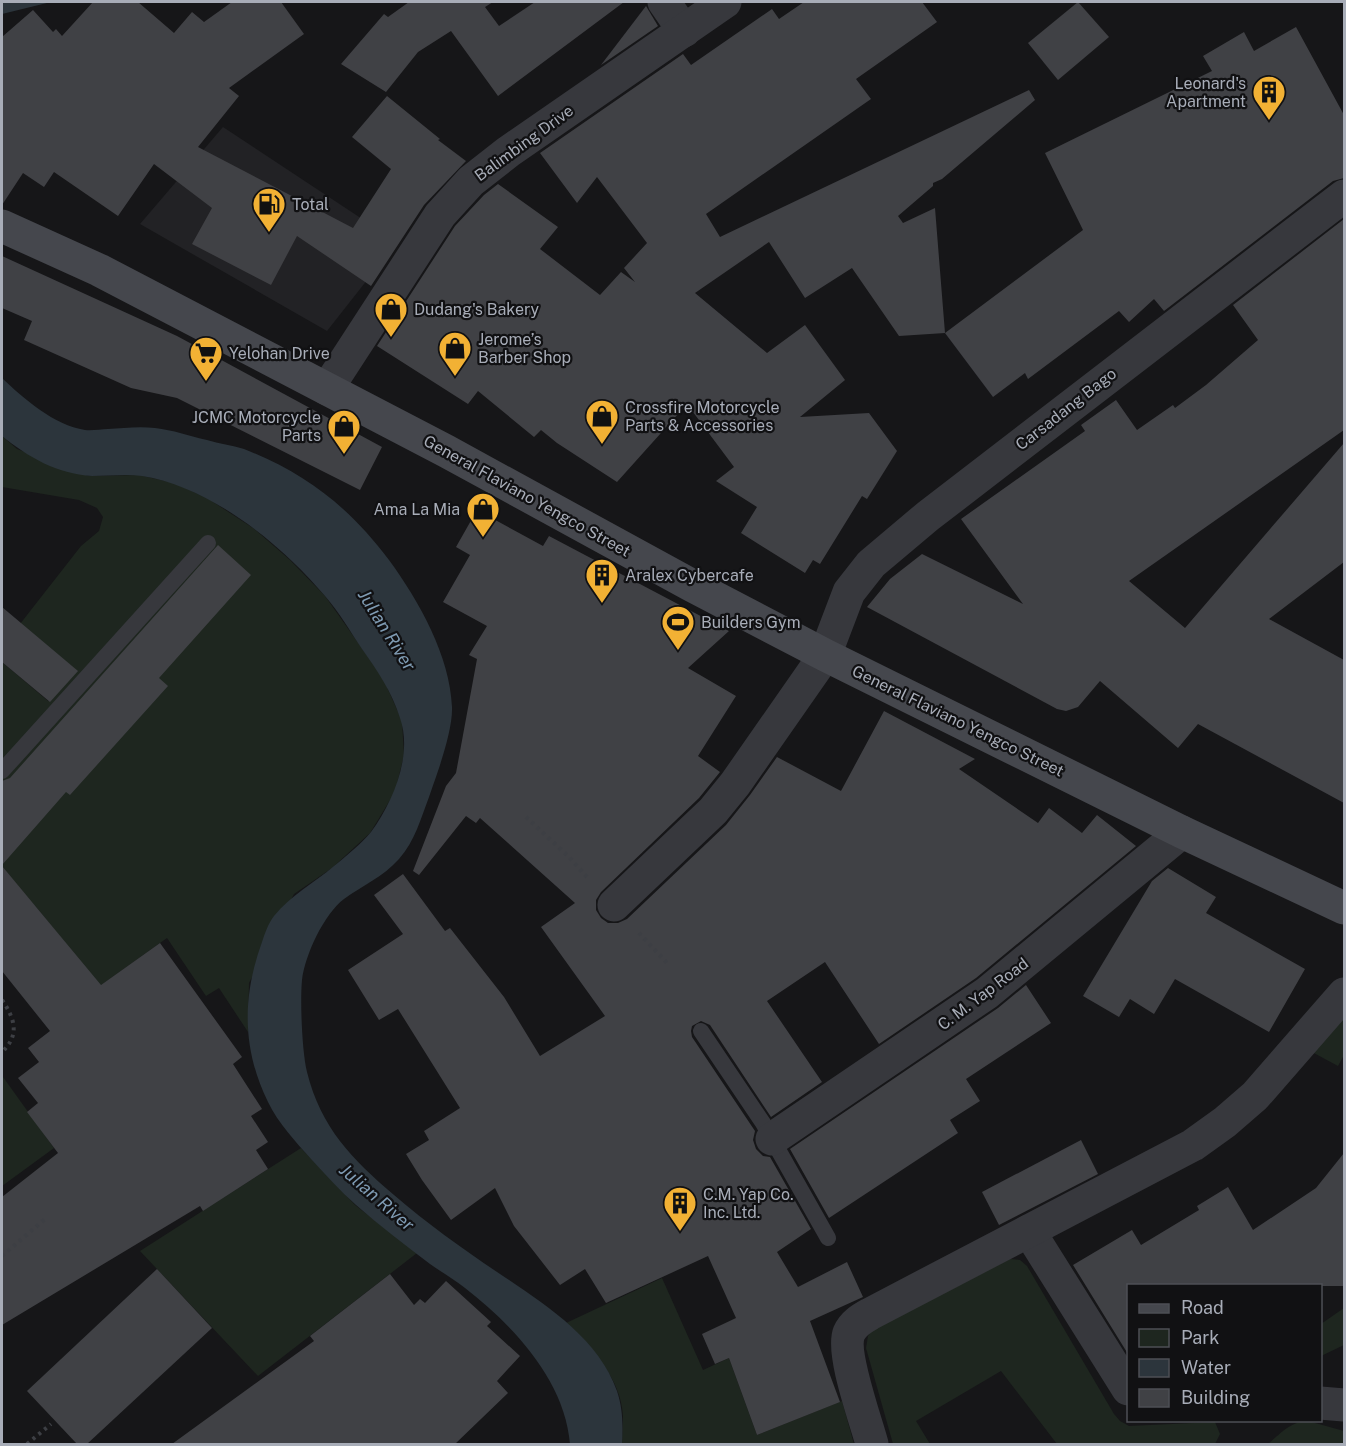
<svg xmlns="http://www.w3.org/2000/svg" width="1346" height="1446" font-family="'Public Sans',sans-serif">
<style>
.built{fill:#222225}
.green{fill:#1e261f}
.water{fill:#2c353c}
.building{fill:#404145}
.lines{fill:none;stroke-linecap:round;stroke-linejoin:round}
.path{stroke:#3d3f44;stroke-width:4;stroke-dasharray:3 4.5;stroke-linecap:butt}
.service{stroke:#37383d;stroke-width:16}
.minor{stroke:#37383d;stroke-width:33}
.tertiary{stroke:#37383d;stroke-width:33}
.secondary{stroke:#45474d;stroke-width:33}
.labels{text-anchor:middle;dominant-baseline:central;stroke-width:4.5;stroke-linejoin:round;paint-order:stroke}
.poi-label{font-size:16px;fill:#a8adb8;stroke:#111113;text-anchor:start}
.street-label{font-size:16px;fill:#a8adb8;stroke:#111113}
.water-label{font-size:18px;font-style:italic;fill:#7f9bb3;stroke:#111113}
</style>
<rect width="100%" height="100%" fill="#161618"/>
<polygon class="built" points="223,127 397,242 327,331 140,224"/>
<g class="green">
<polygon points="2,436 17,449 88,476 139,475 174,483 207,498 253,528 290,560 325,596 383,678 402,721 404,755 395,792 370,833 332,868 294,894 249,983 248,1032 219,988 206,996 167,938 100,986 36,907 2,872 2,662 48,701 75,669 20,624 81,546 99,531 103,517 97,508 79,500 2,487"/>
<polygon points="1344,1016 1344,1055 1338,1066 1312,1052"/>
<polygon points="3,1077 54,1148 2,1186 2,1078"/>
<polygon points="301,1148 355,1205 417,1253 258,1376 140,1251"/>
<polygon points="1010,1259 1020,1260 1027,1266 1114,1414 1120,1421 1129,1426 1215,1422 1220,1434 1215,1444 1057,1444 1001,1371 916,1421 930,1444 893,1444 866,1348 868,1336 872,1330"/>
<path d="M662,1278L703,1370L729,1358L757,1435L842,1401L854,1444H622C622,1435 623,1426 623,1416C621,1377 591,1349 566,1323Z"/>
<polygon points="1344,1308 1344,1345 1321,1356 1321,1324"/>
<path d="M1308,1421L1344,1431V1444H1268C1280,1434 1291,1421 1308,1421Z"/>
</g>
<g class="water">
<polygon points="2,2 51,2 2,14"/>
<path d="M2,378C24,399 54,425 85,430C92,431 101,429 108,429C123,428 140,426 155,428C173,430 189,436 207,440C219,444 232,445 244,449C306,473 350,508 389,560C419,601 450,656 452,707C453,731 437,774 429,797C421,818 415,841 399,859C383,877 363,885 344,899C324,914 305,955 302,980C300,1001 302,1052 307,1072C321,1128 352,1159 394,1195C430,1226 467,1252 506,1278C549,1307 599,1340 617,1391C623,1409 623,1426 622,1444H570C565,1381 514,1326 465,1288C454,1279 441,1272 430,1264C405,1245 380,1226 356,1205C340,1191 326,1175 311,1159C296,1142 278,1123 268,1102C242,1049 242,997 262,942C265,933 268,924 274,916C291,895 314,883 334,866C346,856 361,844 371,832C393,802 413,755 400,718C392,692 377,670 362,649C350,631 339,612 325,596C281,544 211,487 142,476C126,474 109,476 92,476C57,474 28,457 2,436Z"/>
</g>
<g class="building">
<polygon points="93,2 138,2 174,33 192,12 204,22 232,2 281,2 304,34 229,88 239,96 198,147 353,228 391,169 352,137 387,96 440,139 438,140 466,161 424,205 371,286 297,236 271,285 192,244 212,208 154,164 118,216 54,172 44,187 23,173 2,205 2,37 33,10 53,32 56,29 62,36"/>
<polygon points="409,2 493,2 485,7 499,26 535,2 624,2 498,96 451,31 418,52 386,92 341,64 384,14 388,17"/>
<polygon points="804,2 922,2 937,22 856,79 871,99 706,214 720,237 1029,90 1035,100 942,179 933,183 933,186 898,216 903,223 935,208 945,333 899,336 852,268 805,298 769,242 695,293 767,353 805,325 845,380 800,417 869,413 897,451 867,499 862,496 820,564 813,560 805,573 741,533 757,507 716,481 734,467 687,404 617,482 557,443 541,430 534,437 478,391 468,404 377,346 455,226 484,195 498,184 558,227 540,249 600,295 621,272 635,282 624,268 647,243 597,177 577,203 540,153 683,54 691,65 772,9 779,19"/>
<polygon points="1078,2 1109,37 1058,80 1028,43"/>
<polygon points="646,6 658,26 601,65"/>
<polygon points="1296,27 1344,115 1344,178 1333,181 1164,311 1154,299 1129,322 1119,311 1028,379 1025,373 993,397 945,333 1083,230 1045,153 1212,71 1203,56 1244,32 1254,51"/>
<polygon points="1344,219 1344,430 1129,581 1185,628 1344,443 1344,562 1269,619 1344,660 1344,803 1198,724 1178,748 1100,681 1078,707 1066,711 1057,709 867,607 890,579 922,554 1023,604 961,519 1085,431 1081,425 1116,400 1137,430 1173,405 1175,408 1206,385 1258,340 1233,305"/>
<polygon points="2,256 177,336 382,447 360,490 177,398 131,388 24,340 32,321 2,308"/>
<polygon points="477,510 543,546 549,536 729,631 688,668 736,696 698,756 720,772 699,798 601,892 596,900 596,910 601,918 608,923 618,923 627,919 726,825 750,795 777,757 841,791 884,711 975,759 959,769 1038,823 1049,808 1082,833 1097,815 1136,846 976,978 879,1044 825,962 767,1001 822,1082 771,1117 710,1025 701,1021 692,1026 691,1031 692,1037 755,1131 753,1140 756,1149 763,1156 770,1157 811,1229 777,1252 798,1287 847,1262 863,1297 810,1321 840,1402 757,1435 729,1358 715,1364 702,1334 736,1318 708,1256 606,1303 585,1269 560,1285 514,1226 495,1188 451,1220 422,1180 406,1154 429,1140 424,1131 460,1108 398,1009 379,1020 348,970 403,934 374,895 403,874 445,931 450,928 504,997 540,1056 605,1016 541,927 575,903 480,818 476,823 466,816 419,875 413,871 446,786 456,773 477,659 469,655 487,626 443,602 470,555 456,547"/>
<polygon points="218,545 251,575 159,678 168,686 70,795 66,792 2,865 2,781 10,778"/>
<polygon points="2,607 78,671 50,702 2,662"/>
<polygon points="2,866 101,985 160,943 242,1057 233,1064 262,1109 251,1116 268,1142 256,1150 268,1169 203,1211 200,1206 2,1325 2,1197 58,1153 27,1112 38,1103 18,1078 39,1062 28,1048 50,1031 2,971"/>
<polygon points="1168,868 1216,897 1206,913 1305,969 1269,1032 1175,979 1154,1014 1130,999 1119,1017 1083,996 1152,881"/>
<polygon points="1026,985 1051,1023 966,1079 980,1101 950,1120 958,1133 829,1218 790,1149 998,1008"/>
<polygon points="1081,1140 1098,1174 999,1225 982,1192"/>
<polygon points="1344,1153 1344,1286 1128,1286 1128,1354 1073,1265 1132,1230 1141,1245 1199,1210 1197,1206 1228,1187 1253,1230 1316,1188"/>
<polygon points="157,1269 212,1328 87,1444 77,1444 27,1391"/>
<polygon points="390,1274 414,1305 420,1299 425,1303 446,1281 491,1322 487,1326 520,1356 497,1381 508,1393 455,1444 172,1444 314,1341 310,1336"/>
</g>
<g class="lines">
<g class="path">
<polyline points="526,817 568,856 587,877"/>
<polyline points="639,933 667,963"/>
<path d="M2,1000C15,1019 20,1035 2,1052"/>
<polyline points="2,1256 45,1219"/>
<polyline points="27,1444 51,1424"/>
</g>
<g class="service">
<polyline points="2,771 208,543"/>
<polyline points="701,1031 763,1123 828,1238"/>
</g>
<g class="minor">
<polyline points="664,2 684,31"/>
<polyline points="327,389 440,215 471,181 508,152 725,2"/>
<polyline points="614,905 713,811 735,784 825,655"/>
<polyline points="772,1139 987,993 1182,832"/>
<polyline points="1029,1231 1128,1389"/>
<polyline points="1320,1403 1344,1405"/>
<path d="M872,1444C866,1421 841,1353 849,1333C853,1324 861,1319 870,1314L1193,1145L1225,1122L1255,1096L1344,994"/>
</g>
<polyline class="tertiary" points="825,655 849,592 871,564 928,516 1344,196"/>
<polyline class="secondary" points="2,226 99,270 446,451 691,585 825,655 1182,832 1344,908"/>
</g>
<defs>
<symbol id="building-pin" viewBox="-11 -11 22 30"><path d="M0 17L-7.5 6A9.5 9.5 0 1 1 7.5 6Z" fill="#f2b134" stroke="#111113"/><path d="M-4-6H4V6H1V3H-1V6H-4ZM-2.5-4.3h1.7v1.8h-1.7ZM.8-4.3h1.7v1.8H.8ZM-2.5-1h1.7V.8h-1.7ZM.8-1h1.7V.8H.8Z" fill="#111"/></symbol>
<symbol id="fuel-pin" viewBox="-11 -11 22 30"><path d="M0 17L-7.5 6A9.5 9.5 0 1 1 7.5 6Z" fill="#f2b134" stroke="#111113"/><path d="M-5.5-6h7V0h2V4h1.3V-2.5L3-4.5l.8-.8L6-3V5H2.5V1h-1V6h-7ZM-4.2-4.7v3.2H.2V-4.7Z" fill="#111"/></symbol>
<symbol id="shop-pin" viewBox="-11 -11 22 30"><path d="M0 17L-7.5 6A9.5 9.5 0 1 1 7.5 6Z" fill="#f2b134" stroke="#111113"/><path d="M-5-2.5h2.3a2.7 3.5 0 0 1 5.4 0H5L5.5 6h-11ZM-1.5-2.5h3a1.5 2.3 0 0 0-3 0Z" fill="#111"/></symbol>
<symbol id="supermarket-pin" viewBox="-11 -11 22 30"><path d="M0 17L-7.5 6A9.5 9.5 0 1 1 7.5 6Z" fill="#f2b134" stroke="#111113"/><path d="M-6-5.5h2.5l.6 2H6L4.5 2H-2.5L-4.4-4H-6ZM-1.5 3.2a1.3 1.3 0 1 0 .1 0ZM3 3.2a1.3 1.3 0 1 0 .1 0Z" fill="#111"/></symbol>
<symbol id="stadium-pin" viewBox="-11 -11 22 30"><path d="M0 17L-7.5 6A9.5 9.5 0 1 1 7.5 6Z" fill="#f2b134" stroke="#111113"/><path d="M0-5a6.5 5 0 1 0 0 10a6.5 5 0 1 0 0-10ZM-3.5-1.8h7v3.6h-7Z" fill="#111"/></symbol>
</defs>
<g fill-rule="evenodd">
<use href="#building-pin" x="1250" y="73" width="38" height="52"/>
<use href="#fuel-pin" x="250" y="185" width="38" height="52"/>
<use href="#shop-pin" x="372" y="290" width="38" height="52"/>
<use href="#shop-pin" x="436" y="329" width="38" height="52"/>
<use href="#supermarket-pin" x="187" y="334" width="38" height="52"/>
<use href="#shop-pin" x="583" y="397" width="38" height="52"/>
<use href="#shop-pin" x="325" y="407" width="38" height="52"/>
<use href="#shop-pin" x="464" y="490" width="38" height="52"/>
<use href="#building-pin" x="583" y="556" width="38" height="52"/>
<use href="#stadium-pin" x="659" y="603" width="38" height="52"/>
<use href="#building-pin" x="661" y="1184" width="38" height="52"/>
</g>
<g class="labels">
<g class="poi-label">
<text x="1246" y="83" text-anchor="end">Leonard's<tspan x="1246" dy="18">Apartment</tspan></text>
<text x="292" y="204">Total</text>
<text x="414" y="309">Dudang's Bakery</text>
<text x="478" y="339">Jerome’s<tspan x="478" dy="18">Barber Shop</tspan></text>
<text x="229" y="353">Yelohan Drive</text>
<text x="625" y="407">Crossfire Motorcycle<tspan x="625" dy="18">Parts &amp; Accessories</tspan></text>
<text x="321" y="417" text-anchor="end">JCMC Motorcycle<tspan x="321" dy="18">Parts</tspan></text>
<text x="460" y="509" text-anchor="end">Ama La Mia</text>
<text x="625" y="575">Aralex Cybercafe</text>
<text x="701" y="622">Builders Gym</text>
<text x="703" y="1194">C.M. Yap Co.<tspan x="703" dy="18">Inc. Ltd.</tspan></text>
</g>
<g class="street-label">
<text transform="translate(524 143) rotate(-36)">Balimbing Drive</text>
<text transform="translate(1066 409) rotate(-38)">Carsadang Bago</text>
<text transform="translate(527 496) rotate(29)">General Flaviano Yengco Street</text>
<text transform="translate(958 721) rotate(26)">General Flaviano Yengco Street</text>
<text transform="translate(983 994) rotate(-37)">C. M. Yap Road</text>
</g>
<g class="water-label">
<text transform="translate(387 630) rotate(58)">Julian River</text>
<text transform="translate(377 1197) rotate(41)">Julian River</text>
</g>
</g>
<rect width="1346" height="1446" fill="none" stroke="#a8adb8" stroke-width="6"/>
<rect x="1127" y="1284" width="195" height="138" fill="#111113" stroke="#4d4f55" stroke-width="1.5"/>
<rect x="1139" y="1304" width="30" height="9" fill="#45474d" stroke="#4d4f55" stroke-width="1.5"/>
<text x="1181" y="1314" font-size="18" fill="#a8adb8">Road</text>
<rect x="1139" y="1329" width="30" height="18" fill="#1e261f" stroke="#4d4f55" stroke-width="1.5"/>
<text x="1181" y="1344" font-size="18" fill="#a8adb8">Park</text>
<rect x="1139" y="1359" width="30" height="18" fill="#2c353c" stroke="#4d4f55" stroke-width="1.5"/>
<text x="1181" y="1374" font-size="18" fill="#a8adb8">Water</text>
<rect x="1139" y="1389" width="30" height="18" fill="#404145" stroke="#4d4f55" stroke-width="1.5"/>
<text x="1181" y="1404" font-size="18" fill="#a8adb8">Building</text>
</svg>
